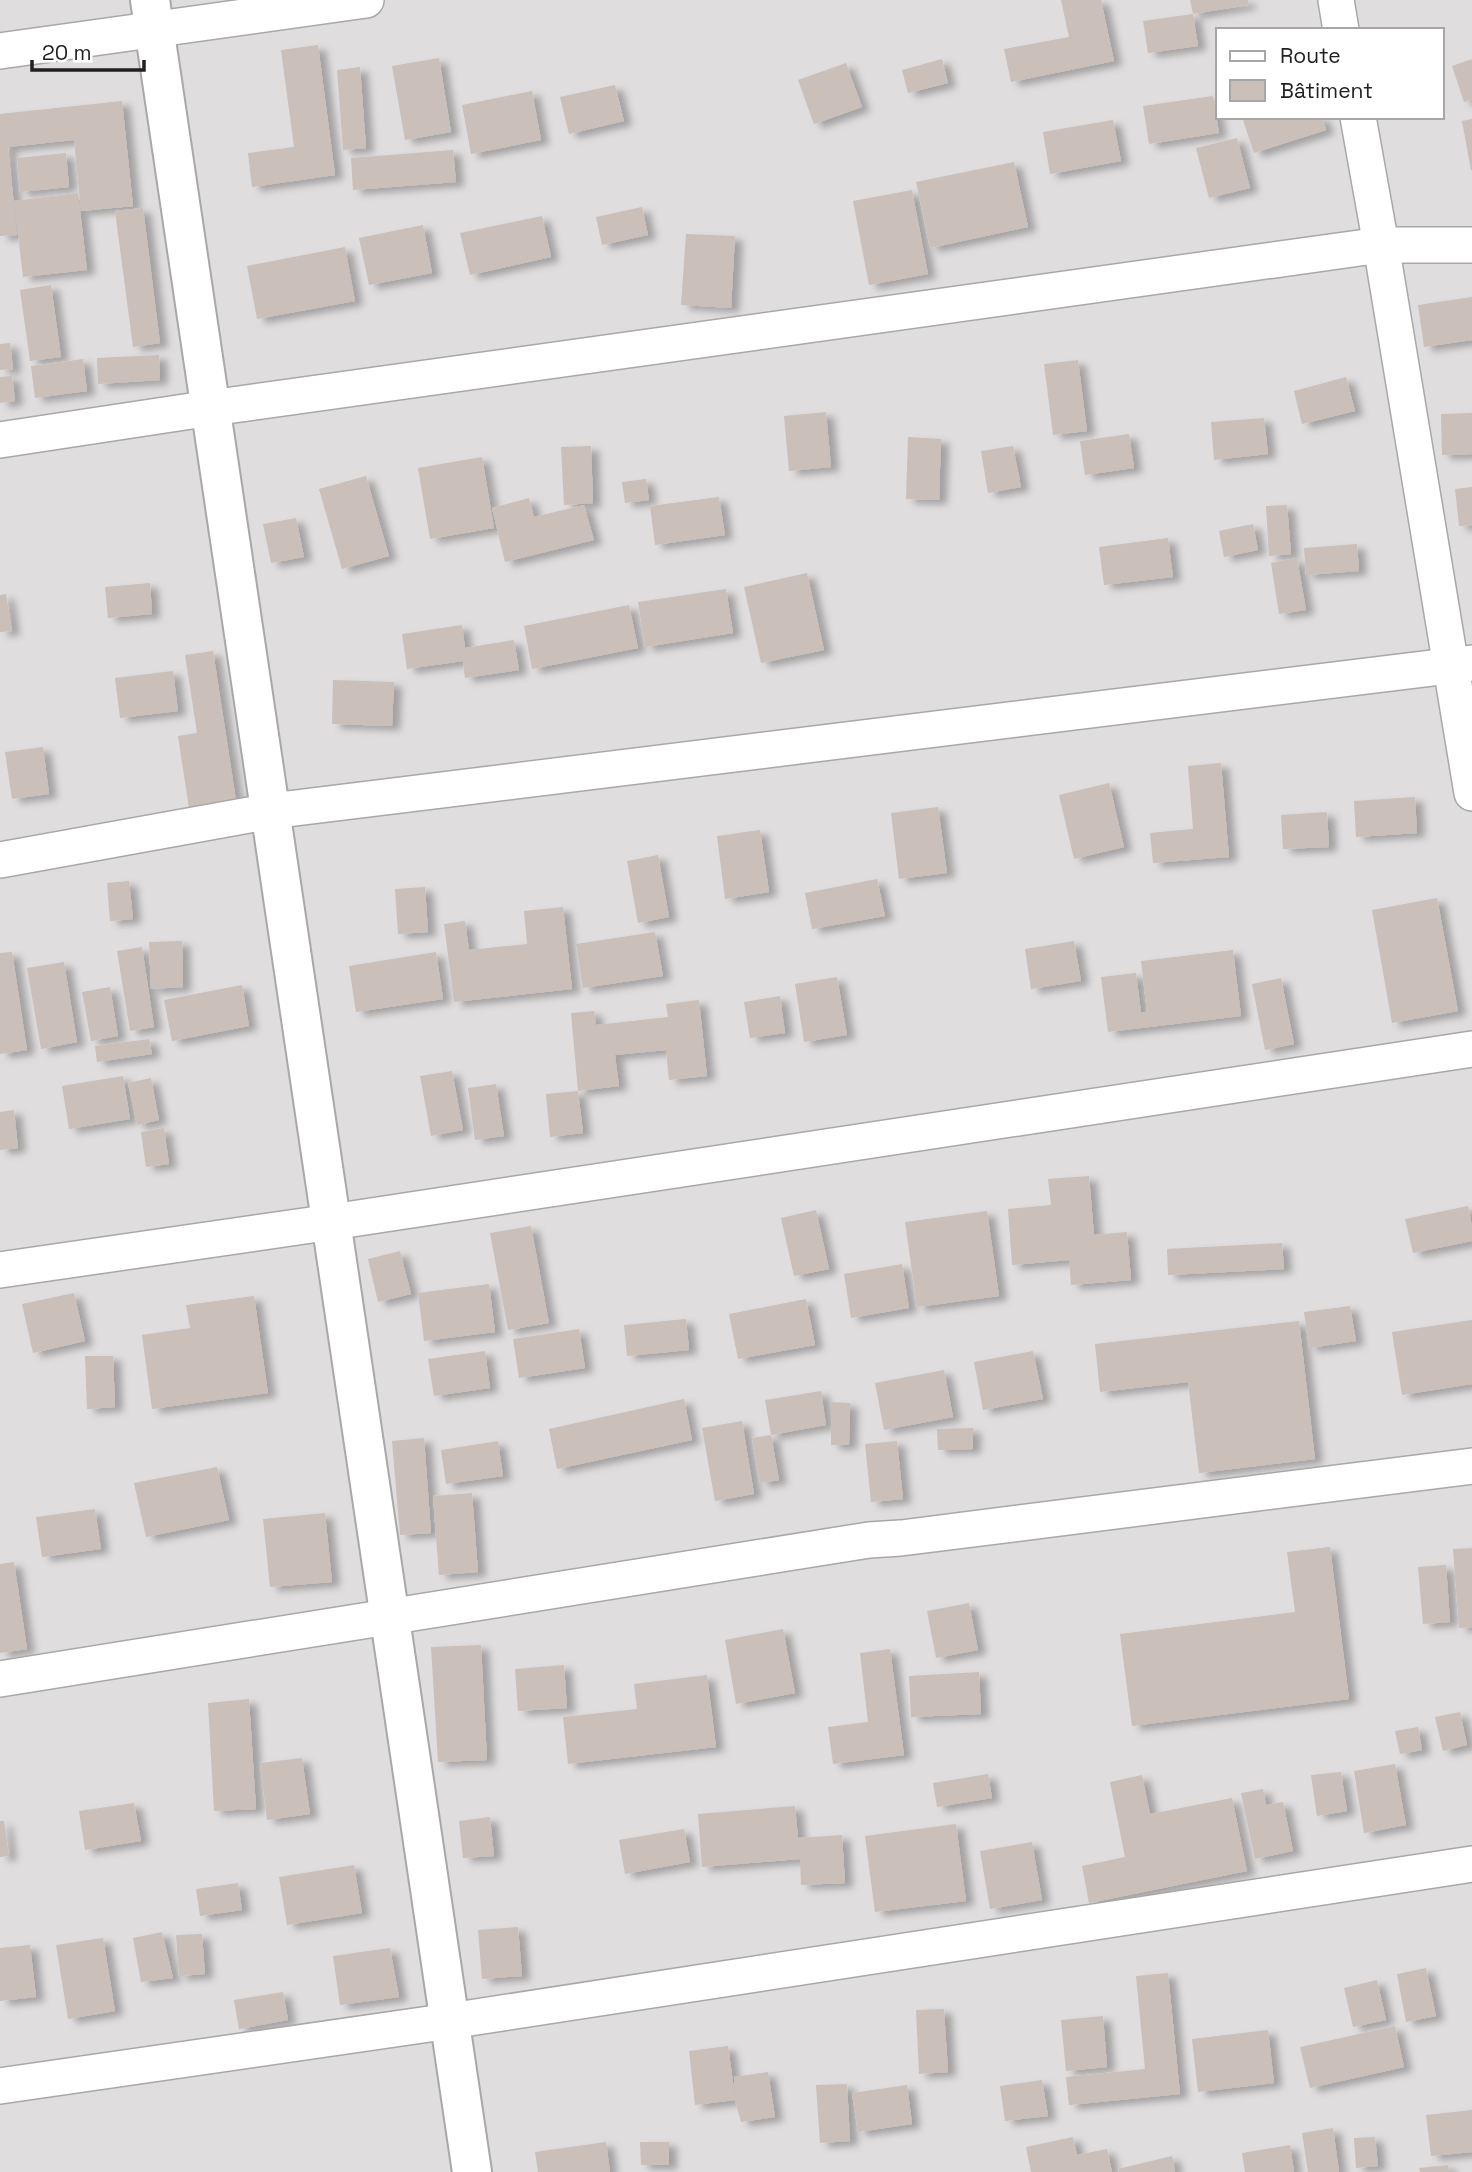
<svg xmlns="http://www.w3.org/2000/svg" width="1472" height="2172" font-family="'Space Grotesk',sans-serif">
<style>
.residential{fill:#dfddde;fill-rule:evenodd}
.building{fill:#cabfb9;filter:url(#shadow)}
.lines{fill:none;stroke-linecap:round;stroke-linejoin:round}
.minor-casing{stroke:#a8a8a8;stroke-width:38}
.tertiary-casing{stroke:#a8a8a8;stroke-width:42}
.minor{stroke:#fff;stroke-width:35}
.tertiary{stroke:#fff;stroke-width:38}
</style>
<defs>
<filter id="shadow"><feDropShadow dx="8" dy="4.5" stdDeviation="3.5" flood-color="#0004"/></filter>
</defs>
<rect width="100%" height="100%" fill="#f2ede6"/>
<path class="residential" d="M0,0H1472V2172H0ZM1218,30H1442V117H1218Z"/>
<g class="building">
<polygon points="1061,0 1101,0 1114,61 1011,82 1004,49 1069,37"/>
<polygon points="1190,0 1248,0 1248,5 1193,14"/>
<polygon points="1193,14 1198,46 1148,53 1143,21"/>
<polygon points="318,45 335,175 252,187 248,153 294,147 281,50"/>
<polygon points="439,58 451,132 405,140 392,66"/>
<polygon points="942,59 948,83 908,93 902,70"/>
<polygon points="1472,59 1472,99 1464,102 1452,66"/>
<polygon points="846,63 862,107 814,124 798,80"/>
<polygon points="360,67 366,148 343,150 337,70"/>
<polygon points="615,85 624,121 569,134 560,97"/>
<polygon points="532,91 541,140 471,154 462,105"/>
<polygon points="1213,96 1219,133 1149,144 1143,106"/>
<polygon points="122,101 133,206 81,211 74,140 8,147 17,235 0,236 0,114"/>
<polygon points="1242,117 1322,117 1326,130 1254,153"/>
<polygon points="1472,119 1472,170 1471,170 1462,121"/>
<polygon points="1113,120 1121,161 1050,174 1043,132"/>
<polygon points="1237,138 1250,188 1209,198 1196,148"/>
<polygon points="453,150 456,182 353,190 351,158"/>
<polygon points="66,153 69,187 20,192 17,158"/>
<polygon points="1014,162 1028,227 930,248 916,182"/>
<polygon points="912,190 928,274 869,285 853,201"/>
<polygon points="78,193 87,270 23,277 14,201"/>
<polygon points="642,207 648,235 602,245 596,217"/>
<polygon points="143,208 160,343 133,347 115,211"/>
<polygon points="542,216 551,257 470,275 460,233"/>
<polygon points="423,225 432,273 369,285 359,238"/>
<polygon points="686,234 735,236 731,308 681,305"/>
<polygon points="345,247 355,301 257,319 247,266"/>
<polygon points="51,285 61,357 30,361 20,290"/>
<polygon points="1472,297 1472,340 1424,347 1418,305"/>
<polygon points="10,343 13,369 0,370 0,344"/>
<polygon points="159,355 160,380 98,384 97,358"/>
<polygon points="83,359 87,391 35,398 31,366"/>
<polygon points="1078,360 1087,431 1053,435 1044,364"/>
<polygon points="12,376 15,401 0,403 0,377"/>
<polygon points="1346,377 1355,411 1302,424 1294,391"/>
<polygon points="826,412 831,467 789,471 784,416"/>
<polygon points="1472,413 1472,454 1442,455 1441,414"/>
<polygon points="1264,418 1268,454 1214,460 1211,422"/>
<polygon points="1129,434 1134,468 1085,475 1080,441"/>
<polygon points="908,437 941,439 939,500 906,499"/>
<polygon points="591,446 593,503 564,505 561,447"/>
<polygon points="1013,446 1021,487 988,493 981,451"/>
<polygon points="482,457 494,528 430,539 418,468"/>
<polygon points="366,476 389,556 342,569 319,489"/>
<polygon points="646,479 649,500 625,503 622,482"/>
<polygon points="1472,487 1472,525 1459,526 1455,489"/>
<polygon points="719,497 725,535 655,545 650,506"/>
<polygon points="529,498 534,517 584,505 594,540 505,562 492,508"/>
<polygon points="1287,505 1291,554 1269,556 1266,506"/>
<polygon points="296,518 304,557 271,563 263,524"/>
<polygon points="1253,524 1258,550 1224,557 1219,531"/>
<polygon points="1168,538 1173,577 1104,585 1099,547"/>
<polygon points="1357,544 1359,571 1306,575 1304,548"/>
<polygon points="1297,558 1306,610 1279,614 1271,563"/>
<polygon points="807,573 824,650 761,663 744,587"/>
<polygon points="150,583 152,614 108,618 105,587"/>
<polygon points="726,589 733,633 645,647 638,602"/>
<polygon points="6,594 12,631 0,632 0,595"/>
<polygon points="629,605 638,648 532,669 524,626"/>
<polygon points="462,625 465,648 514,640 519,670 465,678 463,661 407,669 402,634"/>
<polygon points="213,651 237,807 190,815 178,736 197,733 185,655"/>
<polygon points="173,671 178,711 120,718 115,678"/>
<polygon points="333,680 394,682 392,726 332,724"/>
<polygon points="43,747 49,794 12,799 5,752"/>
<polygon points="1221,763 1229,857 1153,863 1150,833 1193,829 1188,766"/>
<polygon points="1109,783 1124,847 1074,859 1059,795"/>
<polygon points="1415,797 1417,833 1356,837 1354,801"/>
<polygon points="938,807 947,873 899,879 891,813"/>
<polygon points="1327,812 1329,847 1283,849 1281,815"/>
<polygon points="760,830 769,892 725,899 717,836"/>
<polygon points="658,855 669,917 638,923 627,861"/>
<polygon points="877,879 885,916 812,929 805,893"/>
<polygon points="129,881 133,919 110,921 107,883"/>
<polygon points="425,887 428,932 398,934 395,889"/>
<polygon points="1437,898 1458,1011 1392,1023 1372,910"/>
<polygon points="563,907 572,989 454,1002 444,924 465,921 469,950 527,944 524,911"/>
<polygon points="655,932 663,976 583,988 576,944"/>
<polygon points="182,941 183,987 151,989 149,942"/>
<polygon points="1074,941 1081,981 1031,989 1025,949"/>
<polygon points="142,947 154,1027 130,1031 117,951"/>
<polygon points="1233,950 1241,1016 1108,1032 1101,977 1136,973 1141,1013 1147,1012 1141,961"/>
<polygon points="12,952 27,1050 0,1054 0,953"/>
<polygon points="436,952 443,999 356,1012 349,966"/>
<polygon points="64,962 77,1042 41,1049 27,968"/>
<polygon points="837,977 847,1035 804,1042 795,984"/>
<polygon points="1281,978 1294,1044 1265,1050 1252,984"/>
<polygon points="242,985 249,1026 172,1041 164,1000"/>
<polygon points="110,987 118,1036 91,1041 82,992"/>
<polygon points="780,996 785,1033 750,1038 744,1002"/>
<polygon points="699,1000 707,1076 669,1080 666,1050 615,1055 619,1086 578,1091 571,1013 594,1011 596,1025 668,1017 666,1004"/>
<polygon points="149,1039 152,1054 97,1062 95,1046"/>
<polygon points="452,1071 463,1130 431,1136 420,1076"/>
<polygon points="123,1076 130,1119 69,1129 62,1086"/>
<polygon points="151,1078 159,1120 137,1125 128,1083"/>
<polygon points="496,1084 504,1136 475,1140 468,1088"/>
<polygon points="578,1091 583,1133 550,1137 546,1094"/>
<polygon points="14,1110 18,1148 0,1150 0,1112"/>
<polygon points="164,1128 169,1164 146,1167 141,1132"/>
<polygon points="1089,1176 1094,1235 1127,1232 1131,1280 1071,1285 1069,1260 1012,1265 1008,1209 1051,1205 1048,1179"/>
<polygon points="1468,1206 1472,1227 1472,1241 1413,1253 1405,1219"/>
<polygon points="816,1210 829,1269 794,1276 781,1218"/>
<polygon points="987,1211 999,1296 917,1307 905,1222"/>
<polygon points="531,1226 549,1323 508,1330 490,1233"/>
<polygon points="1282,1243 1284,1269 1168,1275 1167,1249"/>
<polygon points="400,1251 411,1294 378,1302 368,1259"/>
<polygon points="902,1264 909,1308 851,1318 844,1274"/>
<polygon points="489,1284 495,1332 424,1341 418,1293"/>
<polygon points="74,1293 85,1341 33,1353 22,1304"/>
<polygon points="254,1296 268,1393 152,1409 142,1335 190,1328 186,1305"/>
<polygon points="806,1299 815,1345 738,1359 729,1314"/>
<polygon points="1350,1306 1356,1341 1309,1348 1304,1312"/>
<polygon points="686,1319 689,1350 627,1356 624,1325"/>
<polygon points="1472,1320 1472,1384 1402,1395 1392,1332"/>
<polygon points="1299,1321 1315,1459 1199,1473 1188,1382 1100,1392 1095,1344"/>
<polygon points="579,1329 585,1368 519,1378 513,1339"/>
<polygon points="485,1351 490,1388 434,1396 428,1359"/>
<polygon points="1033,1351 1043,1399 983,1410 974,1362"/>
<polygon points="85,1356 113,1356 115,1407 87,1409"/>
<polygon points="944,1370 953,1417 884,1430 875,1383"/>
<polygon points="821,1391 826,1425 771,1435 765,1400"/>
<polygon points="684,1399 692,1440 557,1469 549,1429"/>
<polygon points="831,1402 850,1403 849,1445 831,1445"/>
<polygon points="742,1421 754,1494 715,1501 702,1428"/>
<polygon points="973,1428 973,1449 938,1450 937,1429"/>
<polygon points="771,1435 779,1480 760,1483 752,1438"/>
<polygon points="424,1438 431,1533 400,1535 392,1441"/>
<polygon points="498,1441 503,1476 446,1484 441,1450"/>
<polygon points="897,1441 903,1499 871,1502 865,1444"/>
<polygon points="217,1467 229,1520 146,1537 134,1483"/>
<polygon points="472,1493 478,1572 439,1575 433,1496"/>
<polygon points="95,1509 101,1549 42,1557 36,1517"/>
<polygon points="325,1513 332,1582 270,1587 263,1519"/>
<polygon points="1330,1547 1349,1699 1132,1726 1120,1634 1295,1612 1287,1552"/>
<polygon points="1472,1548 1472,1627 1459,1628 1453,1549"/>
<polygon points="14,1562 27,1649 0,1653 0,1564"/>
<polygon points="1446,1565 1450,1622 1423,1624 1418,1567"/>
<polygon points="969,1603 978,1650 936,1658 927,1611"/>
<polygon points="783,1629 795,1693 736,1704 725,1640"/>
<polygon points="481,1645 487,1760 438,1762 431,1647"/>
<polygon points="890,1649 904,1755 833,1764 828,1727 868,1722 860,1653"/>
<polygon points="564,1665 567,1708 518,1711 515,1669"/>
<polygon points="979,1672 981,1714 911,1717 909,1676"/>
<polygon points="707,1675 716,1747 568,1764 563,1717 637,1709 634,1684"/>
<polygon points="249,1699 256,1809 214,1811 208,1703"/>
<polygon points="1460,1712 1467,1745 1443,1751 1435,1717"/>
<polygon points="1418,1727 1422,1750 1400,1754 1395,1731"/>
<polygon points="302,1758 310,1814 267,1820 260,1763"/>
<polygon points="1395,1764 1406,1825 1364,1833 1354,1771"/>
<polygon points="1341,1772 1347,1811 1317,1816 1311,1775"/>
<polygon points="988,1774 992,1798 937,1807 933,1783"/>
<polygon points="1142,1775 1150,1814 1232,1798 1247,1871 1089,1903 1082,1866 1125,1857 1110,1782"/>
<polygon points="1263,1789 1266,1805 1283,1802 1293,1851 1255,1859 1241,1793"/>
<polygon points="134,1803 141,1841 85,1850 79,1811"/>
<polygon points="795,1806 798,1838 842,1835 845,1883 801,1885 800,1859 702,1867 698,1814"/>
<polygon points="490,1817 494,1856 463,1858 459,1821"/>
<polygon points="0,1821 4,1821 9,1856 0,1857"/>
<polygon points="956,1824 966,1901 875,1912 865,1836"/>
<polygon points="684,1829 690,1862 625,1874 619,1840"/>
<polygon points="1032,1842 1042,1900 990,1909 980,1851"/>
<polygon points="354,1865 362,1913 287,1925 279,1877"/>
<polygon points="238,1883 242,1910 200,1916 196,1889"/>
<polygon points="518,1927 522,1976 482,1979 478,1930"/>
<polygon points="162,1932 173,1978 141,1982 133,1938"/>
<polygon points="202,1934 205,1974 179,1976 176,1935"/>
<polygon points="103,1938 115,2011 68,2019 56,1945"/>
<polygon points="30,1945 36,1997 0,2001 0,1948"/>
<polygon points="390,1948 399,1997 340,2005 333,1956"/>
<polygon points="1426,1968 1436,2016 1406,2022 1397,1974"/>
<polygon points="1168,1973 1180,2094 1069,2105 1066,2077 1145,2069 1136,1976"/>
<polygon points="1377,1980 1386,2020 1353,2027 1344,1988"/>
<polygon points="283,1992 288,2020 239,2029 234,2000"/>
<polygon points="944,2009 948,2072 919,2074 916,2010"/>
<polygon points="1103,2016 1107,2067 1066,2071 1061,2020"/>
<polygon points="1395,2026 1404,2067 1310,2088 1300,2047"/>
<polygon points="1268,2030 1274,2083 1198,2092 1192,2039"/>
<polygon points="728,2046 735,2097 734,2077 768,2072 775,2117 741,2122 735,2100 695,2105 689,2051"/>
<polygon points="1042,2080 1048,2116 1005,2121 1000,2086"/>
<polygon points="847,2084 850,2141 820,2143 816,2085"/>
<polygon points="907,2085 912,2124 858,2132 852,2093"/>
<polygon points="1472,2110 1472,2152 1431,2156 1426,2115"/>
<polygon points="1333,2128 1339,2172 1308,2172 1302,2133"/>
<polygon points="1073,2137 1077,2155 1107,2149 1112,2172 1031,2172 1026,2147"/>
<polygon points="1375,2137 1378,2166 1356,2168 1354,2138"/>
<polygon points="606,2142 610,2172 538,2172 535,2152"/>
<polygon points="640,2142 669,2142 669,2165 641,2165"/>
<polygon points="1290,2145 1294,2172 1245,2172 1242,2153"/>
<polygon points="1172,2156 1175,2172 1119,2172 1118,2169"/>
<polygon points="1448,2165 1449,2172 1420,2172 1419,2168"/>
</g>
<g class="lines">
<defs>
<g id="minor">
<polyline points="1336,0 1341,30"/>
<polyline points="0,51 366,0"/>
<polyline points="1358,117 1381,245 1472,793"/>
<polyline points="0,440 211,408 1381,245 1472,245"/>
<polyline points="0,860 271,811 1472,663"/>
<polyline points="0,1270 332,1222 1472,1049"/>
<polyline points="0,1679 869,1540 901,1538 1472,1466"/>
<polyline points="0,2086 450,2021 1472,1864"/>
</g>
<polyline id="tertiary" points="150,0 472,2172"/>
</defs>
<use href="#minor" class="minor-casing"/>
<use href="#tertiary" class="tertiary-casing"/>
<use href="#minor" class="minor"/>
<use href="#tertiary" class="tertiary"/>
</g>
<rect x="1216" y="28" width="228" height="91" fill="#ffffff" stroke="#a6a6a6" stroke-width="2"/>
<rect x="1230" y="51" width="35" height="10" fill="#ffffff" stroke="#a6a6a6" stroke-width="2"/>
<text x="1280" y="63" font-size="21" fill="#212121">Route</text>
<rect x="1230" y="80" width="35" height="21" fill="#cabfb9" stroke="#a6a6a6" stroke-width="2"/>
<text x="1280" y="98" font-size="21" fill="#212121">Bâtiment</text>
<path d="M32 60v10h112v-10" fill="none" stroke="#212121" stroke-width="3.5"/>
<text x="42" y="60" font-size="21" fill="#212121" stroke="#ffffff" stroke-width="5" paint-order="stroke">20 m</text>
</svg>
